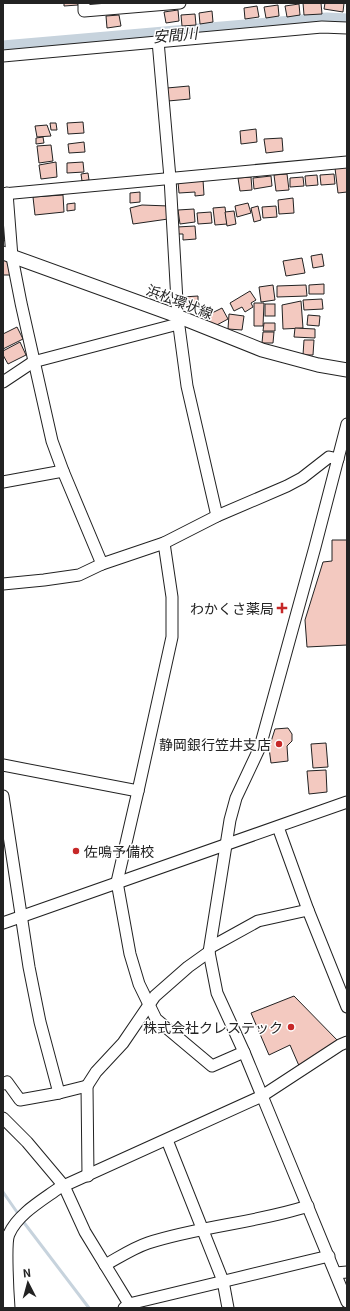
<svg xmlns="http://www.w3.org/2000/svg" width="350" height="1311" font-family="Georgia,'Noto Sans JP',serif">
<style>
.lines{fill:none;stroke-linecap:round;stroke-linejoin:round}
.stream{stroke:#c7d3dd;stroke-width:3}
.river{stroke:#c7d3dd;stroke-width:17}
.building{fill:#f3c9c0;stroke:#222}
.minor-casing{stroke:#222;stroke-width:13}
.major-casing{stroke:#222;stroke-width:15}
.minor{stroke:#fff;stroke-width:11}
.major{stroke:#fff;stroke-width:13}
.poi-dot{fill:#c62828;stroke:#fff;stroke-width:1.5}
.labels{text-anchor:middle;dominant-baseline:central;stroke-width:3;stroke-linejoin:round;paint-order:stroke}
.street-label{font-size:14px;fill:#222;stroke:#fff}
.poi-label{font-size:14px;fill:#222;stroke:#fff;text-anchor:end}
.water-label{font-size:15px;font-style:italic;fill:#222;stroke:#fff}
</style>
<rect width="100%" height="100%" fill="#fff"/>
<g class="lines">
<g class="stream">
<polyline points="3,1192 19,1215"/>
<polyline points="22,1220 89,1308"/>
</g>
<polyline class="river" points="3,49 291,24 327,21 347,22"/>
</g>
<g class="building">
<polygon points="64,3 78,3 78,5 64,6"/>
<polygon points="303,3 321,3 322,14 304,15"/>
<polygon points="325,3 344,3 343,12 324,9"/>
<polygon points="299,4 300,15 287,17 285,6"/>
<polygon points="278,5 279,16 266,18 264,7"/>
<polygon points="257,6 259,17 245,19 244,8"/>
<polygon points="178,10 179,21 166,23 164,12"/>
<polygon points="212,11 213,22 200,24 199,13"/>
<polygon points="195,14 196,25 182,26 181,15"/>
<polygon points="119,15 121,26 107,28 106,16"/>
<polygon points="189,86 190,99 168,101 167,88"/>
<polygon points="83,122 84,133 68,134 67,123"/>
<polygon points="50,123 56,123 57,130 51,130"/>
<polygon points="47,125 51,136 37,137 35,126"/>
<polygon points="256,129 257,142 241,144 240,131"/>
<polygon points="43,137 44,143 36,144 36,138"/>
<polygon points="282,138 283,151 266,153 264,139"/>
<polygon points="84,142 85,152 69,153 68,144"/>
<polygon points="51,145 53,161 39,163 37,146"/>
<polygon points="56,162 57,177 41,179 39,165"/>
<polygon points="83,162 84,172 67,173 67,163"/>
<polygon points="347,166 347,192 338,193 335,168"/>
<polygon points="88,173 89,180 82,181 81,174"/>
<polygon points="287,174 289,190 276,191 274,175"/>
<polygon points="334,174 335,184 321,185 320,175"/>
<polygon points="317,175 318,185 306,186 305,176"/>
<polygon points="271,176 272,186 254,189 253,178"/>
<polygon points="251,177 252,190 240,191 238,178"/>
<polygon points="303,177 304,186 290,187 290,178"/>
<polygon points="203,180 204,195 195,196 195,192 179,193 178,182"/>
<polygon points="140,192 140,202 130,203 130,193"/>
<polygon points="63,195 64,212 35,215 33,197"/>
<polygon points="293,198 294,213 279,214 278,200"/>
<polygon points="75,203 75,210 67,211 67,204"/>
<polygon points="248,203 251,213 237,217 235,206"/>
<polygon points="142,205 169,206 168,219 133,224 130,208"/>
<polygon points="258,206 261,220 254,222 251,208"/>
<polygon points="276,206 277,217 263,218 262,207"/>
<polygon points="225,207 227,224 215,225 213,208"/>
<polygon points="194,209 195,222 180,224 178,210"/>
<polygon points="234,211 236,224 227,226 225,212"/>
<polygon points="211,212 212,223 198,224 197,213"/>
<polygon points="3,221 6,221 8,240 3,241"/>
<polygon points="195,226 196,239 183,240 183,234 177,234 177,227"/>
<polygon points="322,254 324,266 313,268 311,256"/>
<polygon points="302,258 305,273 286,276 283,261"/>
<polygon points="3,260 10,261 12,275 3,275"/>
<polygon points="324,284 324,294 309,294 309,285"/>
<polygon points="273,285 275,300 261,302 259,287"/>
<polygon points="306,285 307,296 277,297 277,286"/>
<polygon points="250,291 256,300 251,303 253,307 245,312 242,307 234,311 230,303"/>
<polygon points="198,296 198,307 184,308 183,297"/>
<polygon points="322,299 323,309 304,310 303,300"/>
<polygon points="301,301 303,328 283,329 282,305"/>
<polygon points="254,303 264,303 263,326 254,326"/>
<rect x="265" y="304" width="10" height="12"/>
<polygon points="222,308 228,319 215,326 211,326 206,316"/>
<polygon points="229,314 244,316 242,330 228,329"/>
<polygon points="308,315 320,316 319,326 307,325"/>
<polygon points="264,323 275,323 275,331 263,331"/>
<polygon points="17,327 23,339 3,349 3,334"/>
<polygon points="295,328 315,329 315,338 294,337"/>
<polygon points="263,332 274,332 273,343 262,343"/>
<polygon points="304,340 314,340 313,355 303,355"/>
<polygon points="20,342 26,355 8,364 3,355 3,351"/>
<polygon points="332,540 347,540 347,645 307,647 305,620 323,562 332,561"/>
<polygon points="288,728 292,734 292,741 287,746 288,761 271,763 269,748 275,729"/>
<polygon points="326,743 328,767 313,768 311,744"/>
<polygon points="326,770 327,792 309,794 307,771"/>
<polygon points="294,996 339,1042 300,1068 290,1045 269,1055 251,1013"/>
</g>
<g class="lines">
<defs>
<g id="minor">
<polyline points="84,3 84,11 180,3"/>
<polyline points="158,41 170,178 178,319 187,386 217,516"/>
<polyline points="3,56 322,27 347,28"/>
<polyline points="3,194 347,162"/>
<polyline points="3,382 33,362 178,324"/>
<polyline points="347,424 315,547 260,747 236,798 230,820 209,952 217,993 244,1052 347,1302"/>
<polyline points="63,471 102,564 164,543 172,597 172,637 138,791"/>
<polyline points="3,482 63,471 52,441 21,303 12,257 7,193"/>
<polyline points="164,543 217,516 287,486 302,478 329,457 338,459"/>
<polyline points="3,584 44,580 79,575 102,564"/>
<polyline points="3,765 138,791 117,882 130,954 139,984 156,1019 212,1066 244,1052"/>
<polyline points="3,796 29,967 40,1022 59,1093 87,1086 88,1176"/>
<polyline points="278,827 308,910 347,1007"/>
<polyline points="3,923 347,802"/>
<polyline points="211,947 258,921 308,910"/>
<polyline points="3,1084 7,1082 20,1100 59,1093"/>
<polyline points="87,1086 96,1072 123,1043 155,996 188,967 209,952"/>
<polyline points="3,1118 27,1142 64,1186 85,1232 129,1304"/>
<polyline points="167,1140 223,1281 228,1308"/>
<path d="M105,1265C118,1258 133,1248 148,1243C200,1226 256,1223 308,1206"/>
<polyline points="336,1273 347,1272"/>
<path d="M9,1308C8,1295 5,1242 9,1234C18,1214 41,1201 59,1188L262,1096L340,1045L347,1042"/>
<polyline points="124,1308 129,1304 329,1256"/>
</g>
<polyline id="major" points="3,253 177,316 262,350 318,365 347,370"/>
</defs>
<use href="#minor" class="minor-casing"/>
<use href="#major" class="major-casing"/>
<use href="#minor" class="minor"/>
<use href="#major" class="major"/>
</g>
<g class="poi-dot">
<path d="M280 602h4v4h4v4h-4v4h-4v-4h-4v-4h4z"/>
<circle cx="279" cy="744" r="4"/>
<circle cx="76" cy="851" r="4"/>
<circle cx="291" cy="1027" r="4"/>
</g>
<g class="labels">
<g class="street-label">
<text transform="translate(180 301) rotate(21)">浜松環状線</text>
</g>
<g class="poi-label">
<text x="274" y="608">わかくさ薬局</text>
<text x="271" y="744">静岡銀行笠井支店</text>
<text x="84" y="851" text-anchor="start">佐鳴予備校</text>
<text x="283" y="1027">株式会社クレステック</text>
</g>
<g class="water-label">
<text transform="translate(175 34) rotate(-5)">安間川</text>
</g>
</g>
<rect width="350" height="1311" fill="none" stroke="#222222" stroke-width="8"/>
<g transform="translate(28 1283) rotate(354)" stroke="#ffffff" stroke-width="3" paint-order="stroke">
<path d="M0-3L7 15L0 10L-7 15Z" fill="#222222"/>
<text y="-6" font-size="11" font-weight="bold" text-anchor="middle" fill="#222222">N</text>
</g>
</svg>
